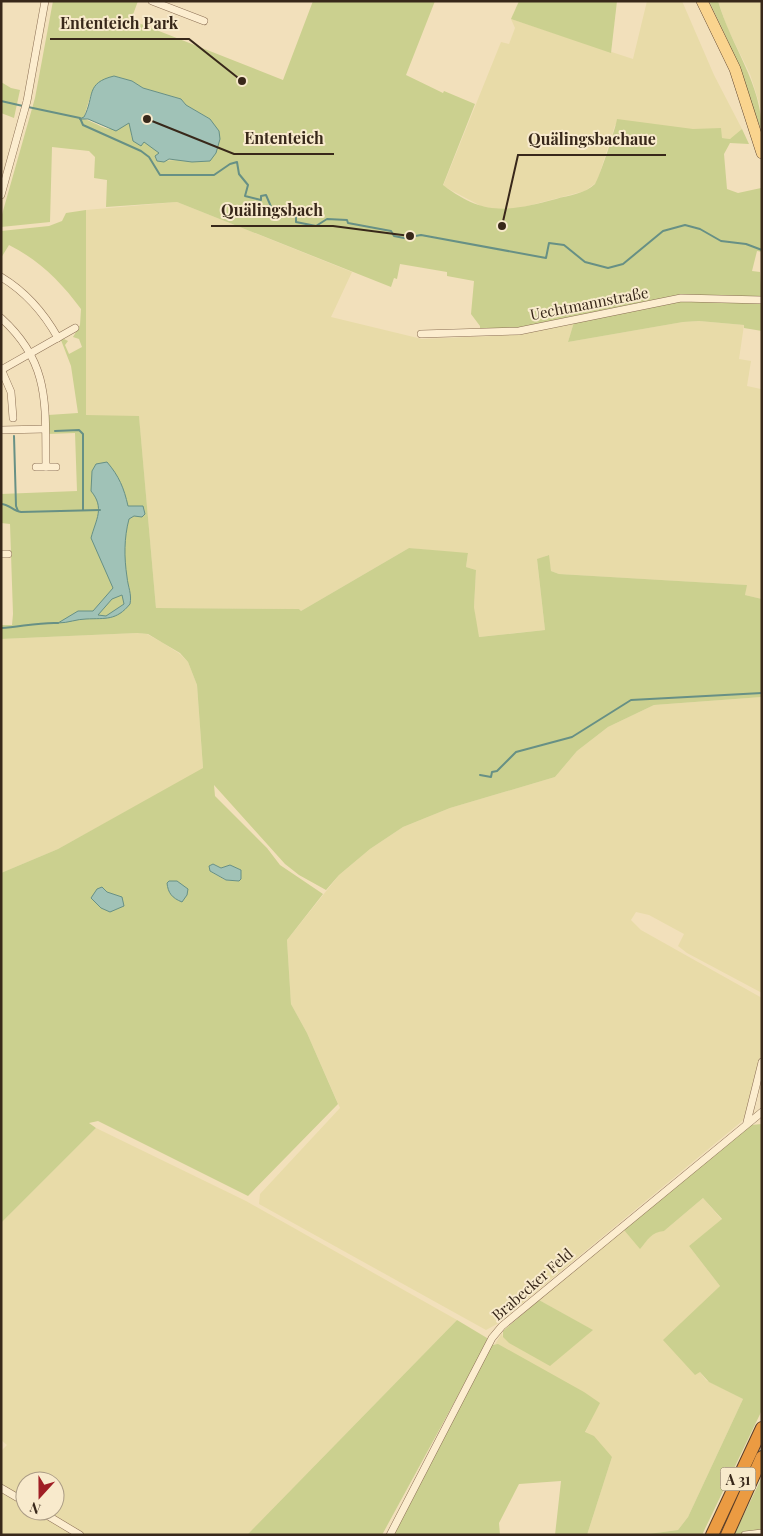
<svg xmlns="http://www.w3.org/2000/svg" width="763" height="1536" font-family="'Playfair Display',serif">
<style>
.farmland{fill:#e8dba8}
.green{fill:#cbd08f;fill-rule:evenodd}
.water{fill:#a0c2b7;stroke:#679085;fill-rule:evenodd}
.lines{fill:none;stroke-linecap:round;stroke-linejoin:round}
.stream{stroke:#679085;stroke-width:2}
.minor-casing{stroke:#8b6f54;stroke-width:8}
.primary-casing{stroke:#573d29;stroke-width:12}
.motorway-casing{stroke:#573d29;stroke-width:14}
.minor{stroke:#fcedcf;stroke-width:7}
.primary{stroke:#fad48e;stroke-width:11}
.motorway{stroke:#eb9b42;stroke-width:12}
.labels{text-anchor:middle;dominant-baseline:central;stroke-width:4;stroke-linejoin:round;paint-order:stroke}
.shield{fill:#f8eacc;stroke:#72624f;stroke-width:1}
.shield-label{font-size:14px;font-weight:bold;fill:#38281a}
.street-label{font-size:15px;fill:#38281a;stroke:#f8eacc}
.leader{fill:none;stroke:#38281a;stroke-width:2}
.callout-dot{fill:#38281a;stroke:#f8eacc;stroke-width:2}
.callout-label{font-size:16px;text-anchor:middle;font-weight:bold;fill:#38281a;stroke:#f8eacc;stroke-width:4;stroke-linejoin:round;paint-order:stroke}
</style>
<rect width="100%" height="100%" fill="#f2e0bb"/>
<g class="farmland">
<polygon points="647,1 682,1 714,75 742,129 736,136 730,139 615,125 597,182 585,191 512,210 498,210 481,206 443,186 501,42 509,44 515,28 511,19 633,59"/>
<polygon points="718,1 762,1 762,112 750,74 727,27"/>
<polygon points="177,202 352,272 331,317 422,339 517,335 574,322 568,342 683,322 699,321 744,325 739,359 751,361 747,386 761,389 762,384 762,599 745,595 746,585 559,574 551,571 548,555 537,560 545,630 478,637 474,607 476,570 466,567 468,554 409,548 301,611 299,609 156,608 139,417 86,416 86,210"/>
<polygon points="137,633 147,634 163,643 180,654 188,662 197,685 203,769 58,849 1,873 1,639"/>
<polygon points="762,697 762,993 687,953 678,946 684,934 649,915 636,912 631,920 641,930 762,998 762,1050 746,1116 741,1122 497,1324 486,1330 259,1204 260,1194 340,1108 307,1033 291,1004 287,940 339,875 370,849 403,827 450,808 555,777 577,751 608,727 654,705"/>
<polygon points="96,1128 246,1201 457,1320 247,1535 85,1535 45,1511 55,1511 55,1481 25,1481 25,1499 1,1485 1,1451 7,1445 1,1440 1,1223"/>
<polygon points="703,1198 722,1220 689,1246 720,1286 664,1340 700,1372 706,1380 743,1399 688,1517 678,1530 641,1535 587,1535 612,1457 585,1433 599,1403 495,1344 502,1333 503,1337 592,1330 539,1300 624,1230 643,1245 650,1236 657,1231 664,1231"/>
<polygon points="1,1492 25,1506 25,1511 33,1511 73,1535 1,1535"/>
</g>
<g class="green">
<path d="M53,1H138L131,20L283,80L313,1H435L406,75L443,93L444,91L475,104L443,185C485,217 509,211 556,199C569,195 585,194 595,184C599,179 616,127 617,119L693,129L721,128L722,138L730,139L742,129L749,144L730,143L724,154L727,189L738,193L761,188L762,252L757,251L752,271L760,272L762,299L681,296L528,327L480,332V326L471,314L474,281L447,276V272L400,264L397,279L394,278L391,287L177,202L106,207L107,180L94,178L95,157L89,151L52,147L50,222L1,227V218L35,98ZM114,76L132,81L143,88L181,99L186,105L210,119L177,160L157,161L155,157L160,153L147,143L131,136L132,131L129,123H126C110,138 97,121 80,118L84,117L91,94Z"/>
<polygon points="519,1 617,1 611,53 511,19"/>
<path d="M709,1H718C731,46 762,84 762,132L728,41Z"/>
<polygon points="1,82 11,88 20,90 14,118 1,113"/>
<path d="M86,210V415L139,416L156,608L299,609L301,611L409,548L468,553L466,567L476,570L474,607L479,637L545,630L537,559L549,555L551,571L559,574L747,585L745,595L762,599V697L654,705L608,727L577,751L555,777L450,808L403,827L370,849L339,875L326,890L299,875L285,864L214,785L215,796L267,848L280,865L323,894L287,940L291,1004L307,1033L338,1104L248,1196L98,1121L89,1123L96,1128L1,1223V873L58,849L203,768L197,685L188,662L180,653L163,643L148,634L137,633L1,639V625H12L13,614L10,524L1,523V494L77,491L75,433L48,434V415L78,413L71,366L61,340L64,339L68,341L65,345L69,354L82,347L79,339L73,337L80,325L81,309C61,282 39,260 9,245L1,258V231L49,226L62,221L66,213ZM213,864L221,868L230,865L241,870V879L239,881L225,880L210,871L209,866Z"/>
<polygon points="681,301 762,303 762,331 744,328 744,325 699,321 683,322 568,342 574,322"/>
<path d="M762,1124V1410L702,1535H641L678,1530L688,1517L743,1399L709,1382L700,1372L695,1375L663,1340L720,1286L689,1246L722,1219L703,1198L664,1231C651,1232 648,1240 640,1249L624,1230L751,1125Z"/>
<polygon points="539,1300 593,1330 550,1366 509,1343 503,1337 503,1331"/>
<polygon points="457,1320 487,1338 487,1342 382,1535 247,1535"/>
<polygon points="498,1344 584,1392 600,1403 585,1432 594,1436 612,1457 587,1535 555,1535 561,1481 519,1484 499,1523 500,1535 392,1535 492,1345"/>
<polygon points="762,1477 762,1535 734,1535 736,1531"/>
</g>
<g class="water">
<path d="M114,76L132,81L143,88L181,99L186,105L210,119L219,131L220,139L216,153L210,161L192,162L169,159L164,162L157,161L155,156L159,153L144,142L141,146L133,141L129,123L116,131L88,119H79L84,117C95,96 85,83 114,76Z"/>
<path d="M107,462C119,476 124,488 128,506H143L145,514L142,517L134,516L129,519C124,538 124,557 127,577C128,587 132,594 130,604C116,621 106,618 86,619C77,619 68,623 58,623L78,611H93L113,588L91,538C96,519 105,508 91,491L92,471L96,464ZM122,595L124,604L106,616L98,615L112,599Z"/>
<polygon points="213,864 221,868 230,865 241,870 241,879 239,881 226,880 210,871 209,866"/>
<path d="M169,881H177L188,889L187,895L182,902C172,898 168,893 167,883Z"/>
<polygon points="102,887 107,892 122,897 124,906 110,912 101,908 91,898 97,889"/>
</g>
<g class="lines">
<g class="stream">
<polyline points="1,101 23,106"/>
<polyline points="28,107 80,118 83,125 141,151 149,157 160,175 214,175 230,164 237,162 239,174 248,185 245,196 261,200 261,196 266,195 272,209 279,210 286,206 296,216 296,222 316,226 327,219 347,220 348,223 391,231 394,236 404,238 421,235 546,258 549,243 564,245 585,262 608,268 623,264 663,231 685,225 700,229 721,241 746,244 762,250"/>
<polyline points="55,431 79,430 83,434 83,510"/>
<polyline points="14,436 16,506 18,511"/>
<path d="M1,504C9,504 13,511 21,512L100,510"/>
<path d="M1,628C20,627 39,622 58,623"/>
<polyline points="480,775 491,777 492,772 497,771 516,752 572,737 631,700 762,693"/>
</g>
<defs>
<g id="minor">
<polyline points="152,1 204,21"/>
<polyline points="1,195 27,101 45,1"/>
<path d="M1,277C26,292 44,313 58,338"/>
<path d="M1,318C51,363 45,406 46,467"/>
<polyline points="421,334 519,331 681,298 762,300"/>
<polyline points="1,369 11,392 13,418"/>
<polyline points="1,370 75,328"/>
<polyline points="1,430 45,429"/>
<polyline points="36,467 56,467"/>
<polyline points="1,554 8,554"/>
<polyline points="747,1122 762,1062"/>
<polyline points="1,1488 25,1502"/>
<polyline points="40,1511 80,1535"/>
<polyline points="390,1535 492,1338 502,1326 762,1112"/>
<polyline points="745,1535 762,1533"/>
</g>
<polyline id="primary" points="702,1 735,69 762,153"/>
<g id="motorway">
<polyline points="712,1535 762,1428"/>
<polyline points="727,1535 762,1457"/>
</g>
</defs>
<use href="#minor" class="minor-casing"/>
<use href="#primary" class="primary-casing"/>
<use href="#motorway" class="motorway-casing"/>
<use href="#minor" class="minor"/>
<use href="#primary" class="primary"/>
<use href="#motorway" class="motorway"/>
</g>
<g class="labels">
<rect class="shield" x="720.5" y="1467.5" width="35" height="23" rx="4"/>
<g class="shield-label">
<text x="738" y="1479">A 31</text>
</g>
<g class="street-label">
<text transform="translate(589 303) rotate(-11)">Uechtmannstraße</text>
<text transform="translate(532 1284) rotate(-41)">Brabecker Feld</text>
</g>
</g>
<path class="leader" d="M242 81L189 39H50M147 119L234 154H334M502 226L518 155H666M410 236L333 226H211"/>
<g class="callout-dot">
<circle cx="242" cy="81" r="5"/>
<circle cx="147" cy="119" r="5"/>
<circle cx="502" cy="226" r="5"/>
<circle cx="410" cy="236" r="5"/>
</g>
<g class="callout-label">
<text x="119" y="29">Ententeich Park</text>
<text x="284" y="144">Ententeich</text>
<text x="592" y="145">Quälingsbachaue</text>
<text x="272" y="216">Quälingsbach</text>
</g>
<rect width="763" height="1536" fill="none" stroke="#38281a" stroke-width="5"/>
<g transform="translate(40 1496) rotate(201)"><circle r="24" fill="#f8eacc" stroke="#ab9c85"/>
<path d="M0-4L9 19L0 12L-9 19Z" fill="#9f1e24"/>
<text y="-8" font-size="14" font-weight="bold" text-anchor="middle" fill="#38281a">N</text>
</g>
</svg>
